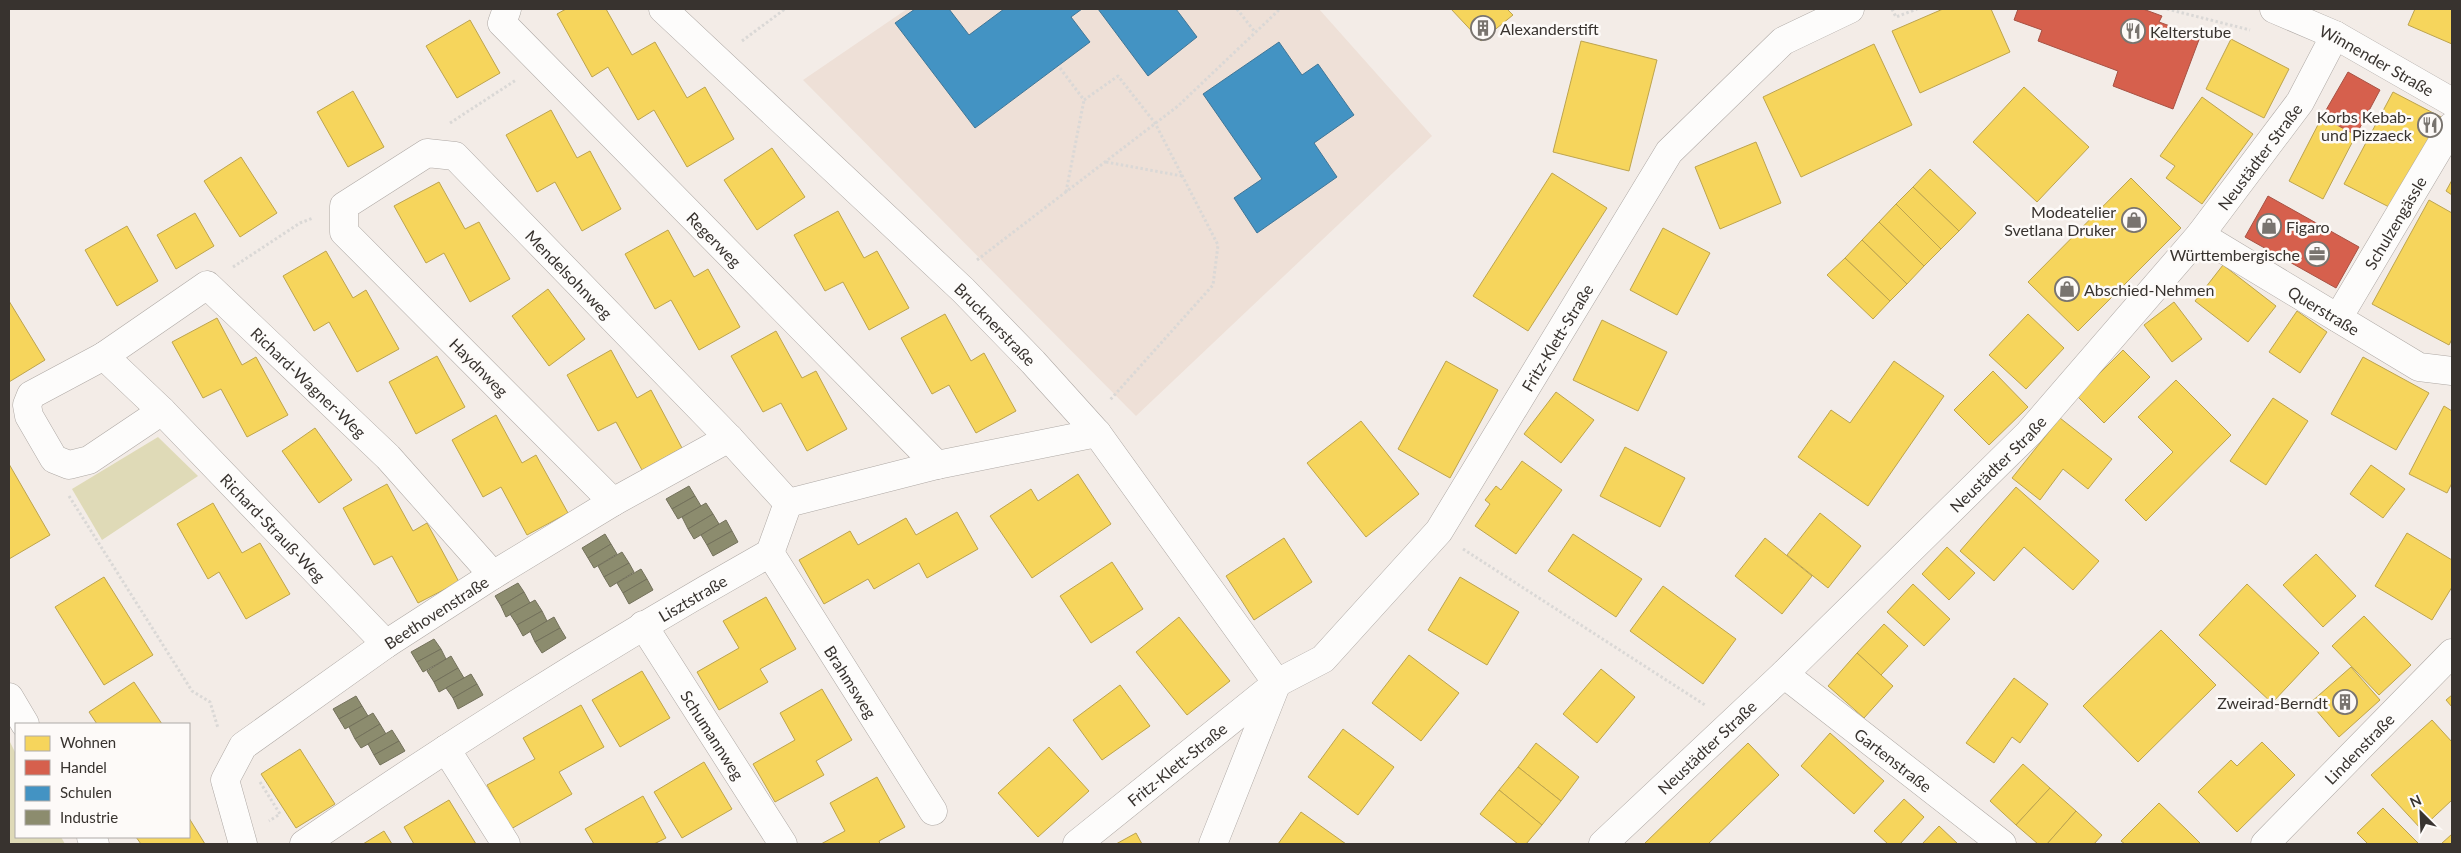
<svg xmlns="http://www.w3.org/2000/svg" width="2461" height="853" font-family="Lato,sans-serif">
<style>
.built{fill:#eee0d7}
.green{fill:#dfdab7}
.homes{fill:#f6d55c;stroke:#bda44e}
.shops{fill:#d6604d;stroke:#a75244}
.schools{fill:#4393c3;stroke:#407697}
.industry{fill:#8c8c6e;stroke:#73715b}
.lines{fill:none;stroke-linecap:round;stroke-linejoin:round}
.minor-casing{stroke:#aea8a4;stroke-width:29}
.path{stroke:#dad8d6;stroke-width:3;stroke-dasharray:2.5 2.5;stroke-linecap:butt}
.minor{stroke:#fdfcfb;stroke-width:28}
.labels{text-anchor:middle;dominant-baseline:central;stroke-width:5;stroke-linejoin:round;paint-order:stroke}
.poi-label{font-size:16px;fill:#38332f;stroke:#fdfaf8;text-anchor:start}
.street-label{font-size:16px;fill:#38332f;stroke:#fdfaf8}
</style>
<rect width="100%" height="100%" fill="#f3ece7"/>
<polygon class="built" points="907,9 1319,9 1432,136 1136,416 803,80"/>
<g class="green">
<polygon points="158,437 198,476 102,540 72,489"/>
<polygon points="9,740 16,754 16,837 61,837 65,844 9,844"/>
</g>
<g class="homes">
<polygon points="566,9 606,9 632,55 655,42 687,98 705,87 734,139 687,167 654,110 638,120 608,67 592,77 557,14"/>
<polygon points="1451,9 1507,9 1513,15 1481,41"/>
<polygon points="1943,9 1991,9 2010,52 1920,93 1892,31"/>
<polygon points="2415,9 2452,9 2452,44 2408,25"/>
<polygon points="470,20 500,73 457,98 426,46"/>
<polygon points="2231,39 2289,69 2264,118 2206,89"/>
<polygon points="1581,41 1657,60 1629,171 1553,152"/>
<polygon points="1874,44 1912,125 1801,177 1763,97"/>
<polygon points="2024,87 2089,147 2037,202 1973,142"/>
<polygon points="353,91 384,147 348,167 317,112"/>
<polygon points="2393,92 2441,117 2393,209 2344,184"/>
<polygon points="2202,97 2253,134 2202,204 2166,178 2175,166 2160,156"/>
<polygon points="551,110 577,158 590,151 621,209 582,231 555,182 537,192 506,135"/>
<polygon points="2322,117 2356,135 2323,199 2289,181"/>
<polygon points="1756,142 1781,203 1720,229 1695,167"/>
<polygon points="772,148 805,197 757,230 724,180"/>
<polygon points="241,157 277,213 240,237 204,181"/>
<polygon points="1930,169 1976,213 1959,231 1913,187"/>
<polygon points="1552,173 1607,208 1528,331 1473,296"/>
<polygon points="2131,178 2181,228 2078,331 2028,282"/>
<polygon points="2452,180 2452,195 2446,191"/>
<polygon points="439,182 465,229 479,222 510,279 470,302 444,253 426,263 394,206"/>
<polygon points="1913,187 1959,231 1941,249 1896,204"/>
<polygon points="2429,200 2452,213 2452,339 2449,345 2372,304"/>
<polygon points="1896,204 1941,249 1924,266 1879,222"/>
<polygon points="838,211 864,258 877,251 909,308 869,330 843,282 825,291 794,235"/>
<polygon points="195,213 214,246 176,269 157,235"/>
<polygon points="1879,222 1924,266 1907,284 1862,240"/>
<polygon points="127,226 158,281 117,306 85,250"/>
<polygon points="1663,228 1710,253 1677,315 1630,290"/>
<polygon points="668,230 694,277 708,269 740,327 699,350 671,300 655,309 625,254"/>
<polygon points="1862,240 1907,284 1890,301 1845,258"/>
<polygon points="326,251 353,298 366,290 399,349 357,372 329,322 314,331 283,276"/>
<polygon points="1845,258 1890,301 1873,319 1827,275"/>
<polygon points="2223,265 2276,306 2248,342 2195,301"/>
<polygon points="548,289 585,339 549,366 512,316"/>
<polygon points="9,301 45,360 9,382"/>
<polygon points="2174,302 2202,339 2172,362 2144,325"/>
<polygon points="2297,311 2327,332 2300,373 2269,352"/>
<polygon points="945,314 971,361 984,353 1016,411 976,433 949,385 932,394 901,338"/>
<polygon points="2028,314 2064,348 2026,389 1989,355"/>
<polygon points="217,318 242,365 256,357 288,415 247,437 221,389 203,398 172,342"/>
<polygon points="1602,320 1667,352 1638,411 1573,380"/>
<polygon points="776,331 802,378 816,371 847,429 807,451 781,403 763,412 731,356"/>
<polygon points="611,350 637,398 651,390 682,448 642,470 616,422 598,431 567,375"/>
<polygon points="2123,350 2150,377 2104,423 2077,396"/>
<polygon points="437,356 465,407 416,434 389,382"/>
<polygon points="2363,357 2429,393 2396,450 2331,414"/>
<polygon points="1446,361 1498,390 1450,478 1398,449"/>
<polygon points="1894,361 1944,396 1868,506 1798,457 1831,410 1850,423"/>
<polygon points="1993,371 2028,407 1989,445 1954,410"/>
<polygon points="2176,380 2231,435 2146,521 2125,500 2173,452 2138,417"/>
<polygon points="1556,392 1594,420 1561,463 1524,434"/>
<polygon points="2273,398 2308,421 2266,485 2230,461"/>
<polygon points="2444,406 2452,411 2452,483 2447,493 2409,474"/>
<polygon points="496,415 522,463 536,455 568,513 527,535 501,487 483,497 452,440"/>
<polygon points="2060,418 2112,459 2088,489 2063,469 2040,500 2012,478"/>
<polygon points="1361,421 1419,494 1366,537 1307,463"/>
<polygon points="315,428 352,480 319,503 282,451"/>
<polygon points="1625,447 1685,478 1660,527 1600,496"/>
<polygon points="1522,461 1562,490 1516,554 1475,526 1490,504 1485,500 1496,486 1501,490"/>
<polygon points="9,464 50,535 9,559"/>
<polygon points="2371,465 2405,489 2383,518 2350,494"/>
<polygon points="1078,474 1111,524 1032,578 990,516 1031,489 1038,501"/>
<polygon points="387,484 413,531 427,523 459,582 418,603 392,556 374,565 343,508"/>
<polygon points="2016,487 2099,561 2073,590 2024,547 1994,581 1960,551"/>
<polygon points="213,503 242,553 260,543 290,594 246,619 219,572 208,579 177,524"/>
<polygon points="957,512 978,549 927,578 919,563 874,589 868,579 824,604 799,560 850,531 858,545 906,518 916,535"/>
<polygon points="1820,513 1861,546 1828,588 1787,555"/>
<polygon points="2407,533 2452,560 2452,587 2432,620 2375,586"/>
<polygon points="1573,534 1642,579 1616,617 1548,571"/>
<polygon points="1284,538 1312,582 1254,620 1226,576"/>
<polygon points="1765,538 1812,576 1782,614 1735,576"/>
<polygon points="1947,547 1975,573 1949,600 1922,574"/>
<polygon points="2316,554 2356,596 2323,627 2283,585"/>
<polygon points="1112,562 1143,609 1091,643 1060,596"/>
<polygon points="104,577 153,655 104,685 55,607"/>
<polygon points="1460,577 1519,612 1487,665 1428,630"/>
<polygon points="1913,584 1950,619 1924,646 1887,612"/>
<polygon points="2247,584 2319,653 2272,703 2199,635"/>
<polygon points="1663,586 1736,639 1703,684 1630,631"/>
<polygon points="766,597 796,649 760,669 768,682 719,710 697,672 739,648 723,621"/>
<polygon points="2364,616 2411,665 2379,695 2332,646"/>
<polygon points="1179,617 1230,681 1187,715 1136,652"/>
<polygon points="1884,624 1908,646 1881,675 1857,653"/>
<polygon points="2161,630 2216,685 2138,762 2083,706"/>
<polygon points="1857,653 1893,686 1864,718 1828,686"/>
<polygon points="1409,655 1459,693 1421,741 1372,703"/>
<polygon points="2351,667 2380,700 2339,737 2310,703"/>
<polygon points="1601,669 1635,697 1597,743 1563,714"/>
<polygon points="642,671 670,718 620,747 592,700"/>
<polygon points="2014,678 2048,704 2020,743 2012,737 1994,763 1966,743"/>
<polygon points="134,682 162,724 97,724 89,712"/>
<polygon points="1120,685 1150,726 1102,760 1073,720"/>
<polygon points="822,689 852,740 816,761 824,775 775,802 753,764 795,740 780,713"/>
<polygon points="2452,695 2452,707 2446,700"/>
<polygon points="581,705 604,747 559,772 572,794 511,829 487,785 535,759 523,738"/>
<polygon points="2432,720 2452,742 2452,800 2421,829 2371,775"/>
<polygon points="1343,729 1394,767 1358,815 1308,777"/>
<polygon points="1830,733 1884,781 1854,814 1801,766"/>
<polygon points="2262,742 2295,775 2237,832 2198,792 2231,760 2237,766"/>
<polygon points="1536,743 1579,777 1561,801 1518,767"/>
<polygon points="1748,743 1779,775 1708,844 1644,844"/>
<polygon points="1049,747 1089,791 1038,837 998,793"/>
<polygon points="300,749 335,804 296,828 261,774"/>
<polygon points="704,762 732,809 682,838 654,792"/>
<polygon points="2023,764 2050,788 2016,825 1990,801"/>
<polygon points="1518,767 1561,801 1542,825 1499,790"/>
<polygon points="877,777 905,827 879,841 880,844 821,844 845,831 830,803"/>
<polygon points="2050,788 2076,811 2047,844 2038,844 2016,825"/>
<polygon points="1499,790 1542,825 1526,844 1518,844 1480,814"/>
<polygon points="643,796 666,838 654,844 594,844 585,829"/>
<polygon points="1904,799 1924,817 1900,844 1888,844 1874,831"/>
<polygon points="449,800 476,844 414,844 404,827"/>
<polygon points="2159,803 2188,831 2201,844 2125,844 2121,841"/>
<polygon points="2383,808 2419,844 2368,844 2357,833"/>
<polygon points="2076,811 2102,835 2094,844 2047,844"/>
<polygon points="1301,812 1346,844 1278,844"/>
<polygon points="189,818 205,844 141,844 136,837 189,837"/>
<polygon points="1939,826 1958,844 1922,844"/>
<polygon points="384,831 392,844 363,844"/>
<polygon points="1136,833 1142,844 1116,844"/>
<polygon points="2452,834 2452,844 2441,844"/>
</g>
<g class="shops">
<polygon points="2018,9 2143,9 2162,16 2159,22 2200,37 2173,109 2113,86 2118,71 2038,41 2042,30 2014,20"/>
<polygon points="2348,72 2380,90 2356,135 2322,117"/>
<polygon points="2268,196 2359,247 2336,288 2245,237"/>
</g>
<g class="schools">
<polygon points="915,9 949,9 969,35 1004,9 1082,9 1071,17 1090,42 975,128 895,23"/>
<polygon points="1098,9 1176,9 1197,37 1148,76"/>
<polygon points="1279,42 1302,75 1318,64 1354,115 1314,143 1337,177 1257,233 1234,198 1262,179 1203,94"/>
</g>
<g class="industry">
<polygon points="689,486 695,496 672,509 666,499"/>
<polygon points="695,496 701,506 678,519 672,509"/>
<polygon points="706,503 713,514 688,529 682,517"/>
<polygon points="713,514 719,524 694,539 688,529"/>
<polygon points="726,520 732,531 707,545 701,535"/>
<polygon points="732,531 738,542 713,556 707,545"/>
<polygon points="605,534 611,544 588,558 582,548"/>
<polygon points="611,544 617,554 594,568 588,558"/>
<polygon points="622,552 629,563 604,577 598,566"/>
<polygon points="629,563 634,572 610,587 604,577"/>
<polygon points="641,569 647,579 623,593 617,583"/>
<polygon points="647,579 653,590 629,604 623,593"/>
<polygon points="518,583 524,592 501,606 495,596"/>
<polygon points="524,592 530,603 506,617 501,606"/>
<polygon points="535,600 542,611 517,625 510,614"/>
<polygon points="542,611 547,621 523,636 517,625"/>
<polygon points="554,617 560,628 535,642 530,631"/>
<polygon points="560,628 566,638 542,653 535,642"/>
<polygon points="434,639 441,649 417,662 411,652"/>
<polygon points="441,649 446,659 423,672 417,662"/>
<polygon points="451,656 458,668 434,682 427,671"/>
<polygon points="458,668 464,678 439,692 434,682"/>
<polygon points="471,674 477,684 453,698 446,688"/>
<polygon points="477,684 483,695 458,709 453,698"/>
<polygon points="356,696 362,706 339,719 333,709"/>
<polygon points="362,706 368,716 345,729 339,719"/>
<polygon points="373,713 380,724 355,739 349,727"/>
<polygon points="380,724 386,734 361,748 355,739"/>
<polygon points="392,730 399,741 374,755 368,744"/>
<polygon points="399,741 405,751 380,765 374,755"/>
</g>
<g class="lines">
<defs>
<g id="minor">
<path id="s1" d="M507,9L502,23L937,465"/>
<path id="s2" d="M663,9L963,290L1033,362L1097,433L1277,683"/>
<path id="s3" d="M2274,9L2335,35L2452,102"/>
<path id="s4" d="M2200,235L2419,367L2452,371"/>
<path id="s5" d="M2338,318L2452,126"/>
<path id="s6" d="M104,356L162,411L386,644"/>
<path id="s7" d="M162,411L89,460L69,465L54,459L29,416L27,405L31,395L104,356L207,285L388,457L493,575"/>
<path id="s8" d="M613,502L344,232V206L427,153L455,156L729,438L788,503"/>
<polyline points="788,503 937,465 1097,433"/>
<path id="s9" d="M770,553L933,811"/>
<path id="s10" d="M643,625L783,844"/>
<path id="s11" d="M1784,674L2002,844"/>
<polyline points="9,697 25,724"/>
<polyline points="446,749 506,844"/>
<polyline points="91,837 95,844"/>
<path id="s12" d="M243,844L225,780L243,746L386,644L493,575L613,502L729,438"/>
<path id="s13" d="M304,844C455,740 610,643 770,553L788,503"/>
<path id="s14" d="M1077,844L1277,683L1323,659L1439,531L1669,152L1783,41L1850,9"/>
<polyline points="1213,844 1276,685"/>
<path id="s15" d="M1603,844L1784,674L2029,433L2200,235L2300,102L2335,35"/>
<path id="s16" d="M2265,844L2452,653"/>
</g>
</defs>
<use href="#minor" class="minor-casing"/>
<g class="path">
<polyline points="1237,9 1255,32"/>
<polyline points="1892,9 1896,17 1917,9"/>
<polyline points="2167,9 2250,30"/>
<polyline points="742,41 785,9"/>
<polyline points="1060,68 1084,100 1118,76 1155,123 1218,245 1213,285 1110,400"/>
<polyline points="450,123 516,80"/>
<polyline points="1106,162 1182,176"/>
<polyline points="1066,192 1084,100"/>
<polyline points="977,260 1178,106 1280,9"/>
<polyline points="233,267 300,223 313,218"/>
<polyline points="69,496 192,691 210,702 218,728"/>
<polyline points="1463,549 1705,705"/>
<polyline points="260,782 280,814 269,821"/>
</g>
<use href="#minor" class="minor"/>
</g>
<defs>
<symbol id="building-ring" viewBox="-11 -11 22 22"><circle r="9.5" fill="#fdfaf8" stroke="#79746f" stroke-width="1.5"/><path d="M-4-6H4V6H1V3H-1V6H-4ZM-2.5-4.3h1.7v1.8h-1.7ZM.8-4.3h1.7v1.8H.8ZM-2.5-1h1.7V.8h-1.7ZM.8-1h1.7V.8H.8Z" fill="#79746f"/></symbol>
<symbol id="restaurant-ring" viewBox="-11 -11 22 22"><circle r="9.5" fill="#fdfaf8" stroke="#79746f" stroke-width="1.5"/><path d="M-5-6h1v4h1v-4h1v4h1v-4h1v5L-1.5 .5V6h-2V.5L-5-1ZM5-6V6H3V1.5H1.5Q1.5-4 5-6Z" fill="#79746f"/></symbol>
<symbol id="shop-ring" viewBox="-11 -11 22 22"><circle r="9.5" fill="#fdfaf8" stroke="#79746f" stroke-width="1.5"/><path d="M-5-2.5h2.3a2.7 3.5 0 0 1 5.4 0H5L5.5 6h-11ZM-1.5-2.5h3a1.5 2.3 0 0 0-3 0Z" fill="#79746f"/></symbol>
<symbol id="office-ring" viewBox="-11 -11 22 22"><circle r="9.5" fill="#fdfaf8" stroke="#79746f" stroke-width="1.5"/><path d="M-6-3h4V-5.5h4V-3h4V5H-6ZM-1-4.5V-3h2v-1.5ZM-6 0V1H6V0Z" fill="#79746f"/></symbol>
</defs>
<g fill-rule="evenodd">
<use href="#building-ring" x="1469" y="14" width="28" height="28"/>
<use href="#restaurant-ring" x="2119" y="17" width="28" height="28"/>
<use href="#restaurant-ring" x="2416" y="111" width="28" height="28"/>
<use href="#shop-ring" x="2120" y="206" width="28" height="28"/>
<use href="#shop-ring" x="2255" y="212" width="28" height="28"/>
<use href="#office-ring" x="2303" y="240" width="28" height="28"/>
<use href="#shop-ring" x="2053" y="275" width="28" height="28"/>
<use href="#building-ring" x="2331" y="688" width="28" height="28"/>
</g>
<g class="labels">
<g class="poi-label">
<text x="1500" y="28">Alexanderstift</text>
<text x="2150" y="31">Kelterstube</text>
<text x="2412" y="116" text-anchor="end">Korbs Kebab-<tspan x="2412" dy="18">und Pizzaeck</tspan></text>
<text x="2116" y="211" text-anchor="end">Modeatelier<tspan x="2116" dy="18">Svetlana Druker</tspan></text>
<text x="2286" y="226">Figaro</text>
<text x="2300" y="254" text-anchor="end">Württembergische</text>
<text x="2084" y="289">Abschied-Nehmen</text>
<text x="2328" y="702" text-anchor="end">Zweirad-Berndt</text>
</g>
<g class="street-label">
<text stroke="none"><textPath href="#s3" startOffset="115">Winnender Straße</textPath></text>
<text stroke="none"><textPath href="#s15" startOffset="952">Neustädter Straße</textPath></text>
<text stroke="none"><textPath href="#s5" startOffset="111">Schulzengässle</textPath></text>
<text stroke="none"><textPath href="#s1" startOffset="318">Regerweg</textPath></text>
<text stroke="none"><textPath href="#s8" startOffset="698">Mendelsohnweg</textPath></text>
<text stroke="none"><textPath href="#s4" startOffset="145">Querstraße</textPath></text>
<text stroke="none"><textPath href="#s2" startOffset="458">Brucknerstraße</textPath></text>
<text stroke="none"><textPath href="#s14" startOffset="708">Fritz-Klett-Straße</textPath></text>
<text transform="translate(479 367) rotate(45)">Haydnweg</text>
<text stroke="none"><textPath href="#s7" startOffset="545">Richard-Wagner-Weg</textPath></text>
<text stroke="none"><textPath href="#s15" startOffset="548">Neustädter Straße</textPath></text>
<text stroke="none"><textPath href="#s6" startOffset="241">Richard-Strauß-Weg</textPath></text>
<text stroke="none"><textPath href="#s13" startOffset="460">Lisztstraße</textPath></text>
<text stroke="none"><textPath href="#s12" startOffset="340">Beethovenstraße</textPath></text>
<text stroke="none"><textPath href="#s9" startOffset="152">Brahmsweg</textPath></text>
<text stroke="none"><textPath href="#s10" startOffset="130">Schumannweg</textPath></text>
<text stroke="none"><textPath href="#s15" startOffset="142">Neustädter Straße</textPath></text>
<text stroke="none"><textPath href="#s16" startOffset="134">Lindenstraße</textPath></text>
<text stroke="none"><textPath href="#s11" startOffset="139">Gartenstraße</textPath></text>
<text stroke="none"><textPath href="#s14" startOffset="128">Fritz-Klett-Straße</textPath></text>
</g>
</g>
<rect width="2461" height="853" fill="none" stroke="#38332f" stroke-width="20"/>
<rect x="15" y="723" width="175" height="115" fill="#fdfaf8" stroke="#aeaaa8"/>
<rect x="25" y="736" width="25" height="15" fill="#f6d55c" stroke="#aeaaa8"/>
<text x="60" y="748" font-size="15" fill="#38332f">Wohnen</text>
<rect x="25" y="760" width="25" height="15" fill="#d6604d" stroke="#aeaaa8"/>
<text x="60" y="773" font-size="15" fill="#38332f">Handel</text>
<rect x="25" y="786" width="25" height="15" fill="#4393c3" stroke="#aeaaa8"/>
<text x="60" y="798" font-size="15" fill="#38332f">Schulen</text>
<rect x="25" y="810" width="25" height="15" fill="#8c8c6e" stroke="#aeaaa8"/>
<text x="60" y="823" font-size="15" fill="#38332f">Industrie</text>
<g transform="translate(2421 813) rotate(336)" stroke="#fdfaf8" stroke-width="4" paint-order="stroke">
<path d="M0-4L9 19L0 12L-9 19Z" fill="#38332f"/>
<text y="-8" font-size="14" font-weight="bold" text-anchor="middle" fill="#38332f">N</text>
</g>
</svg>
